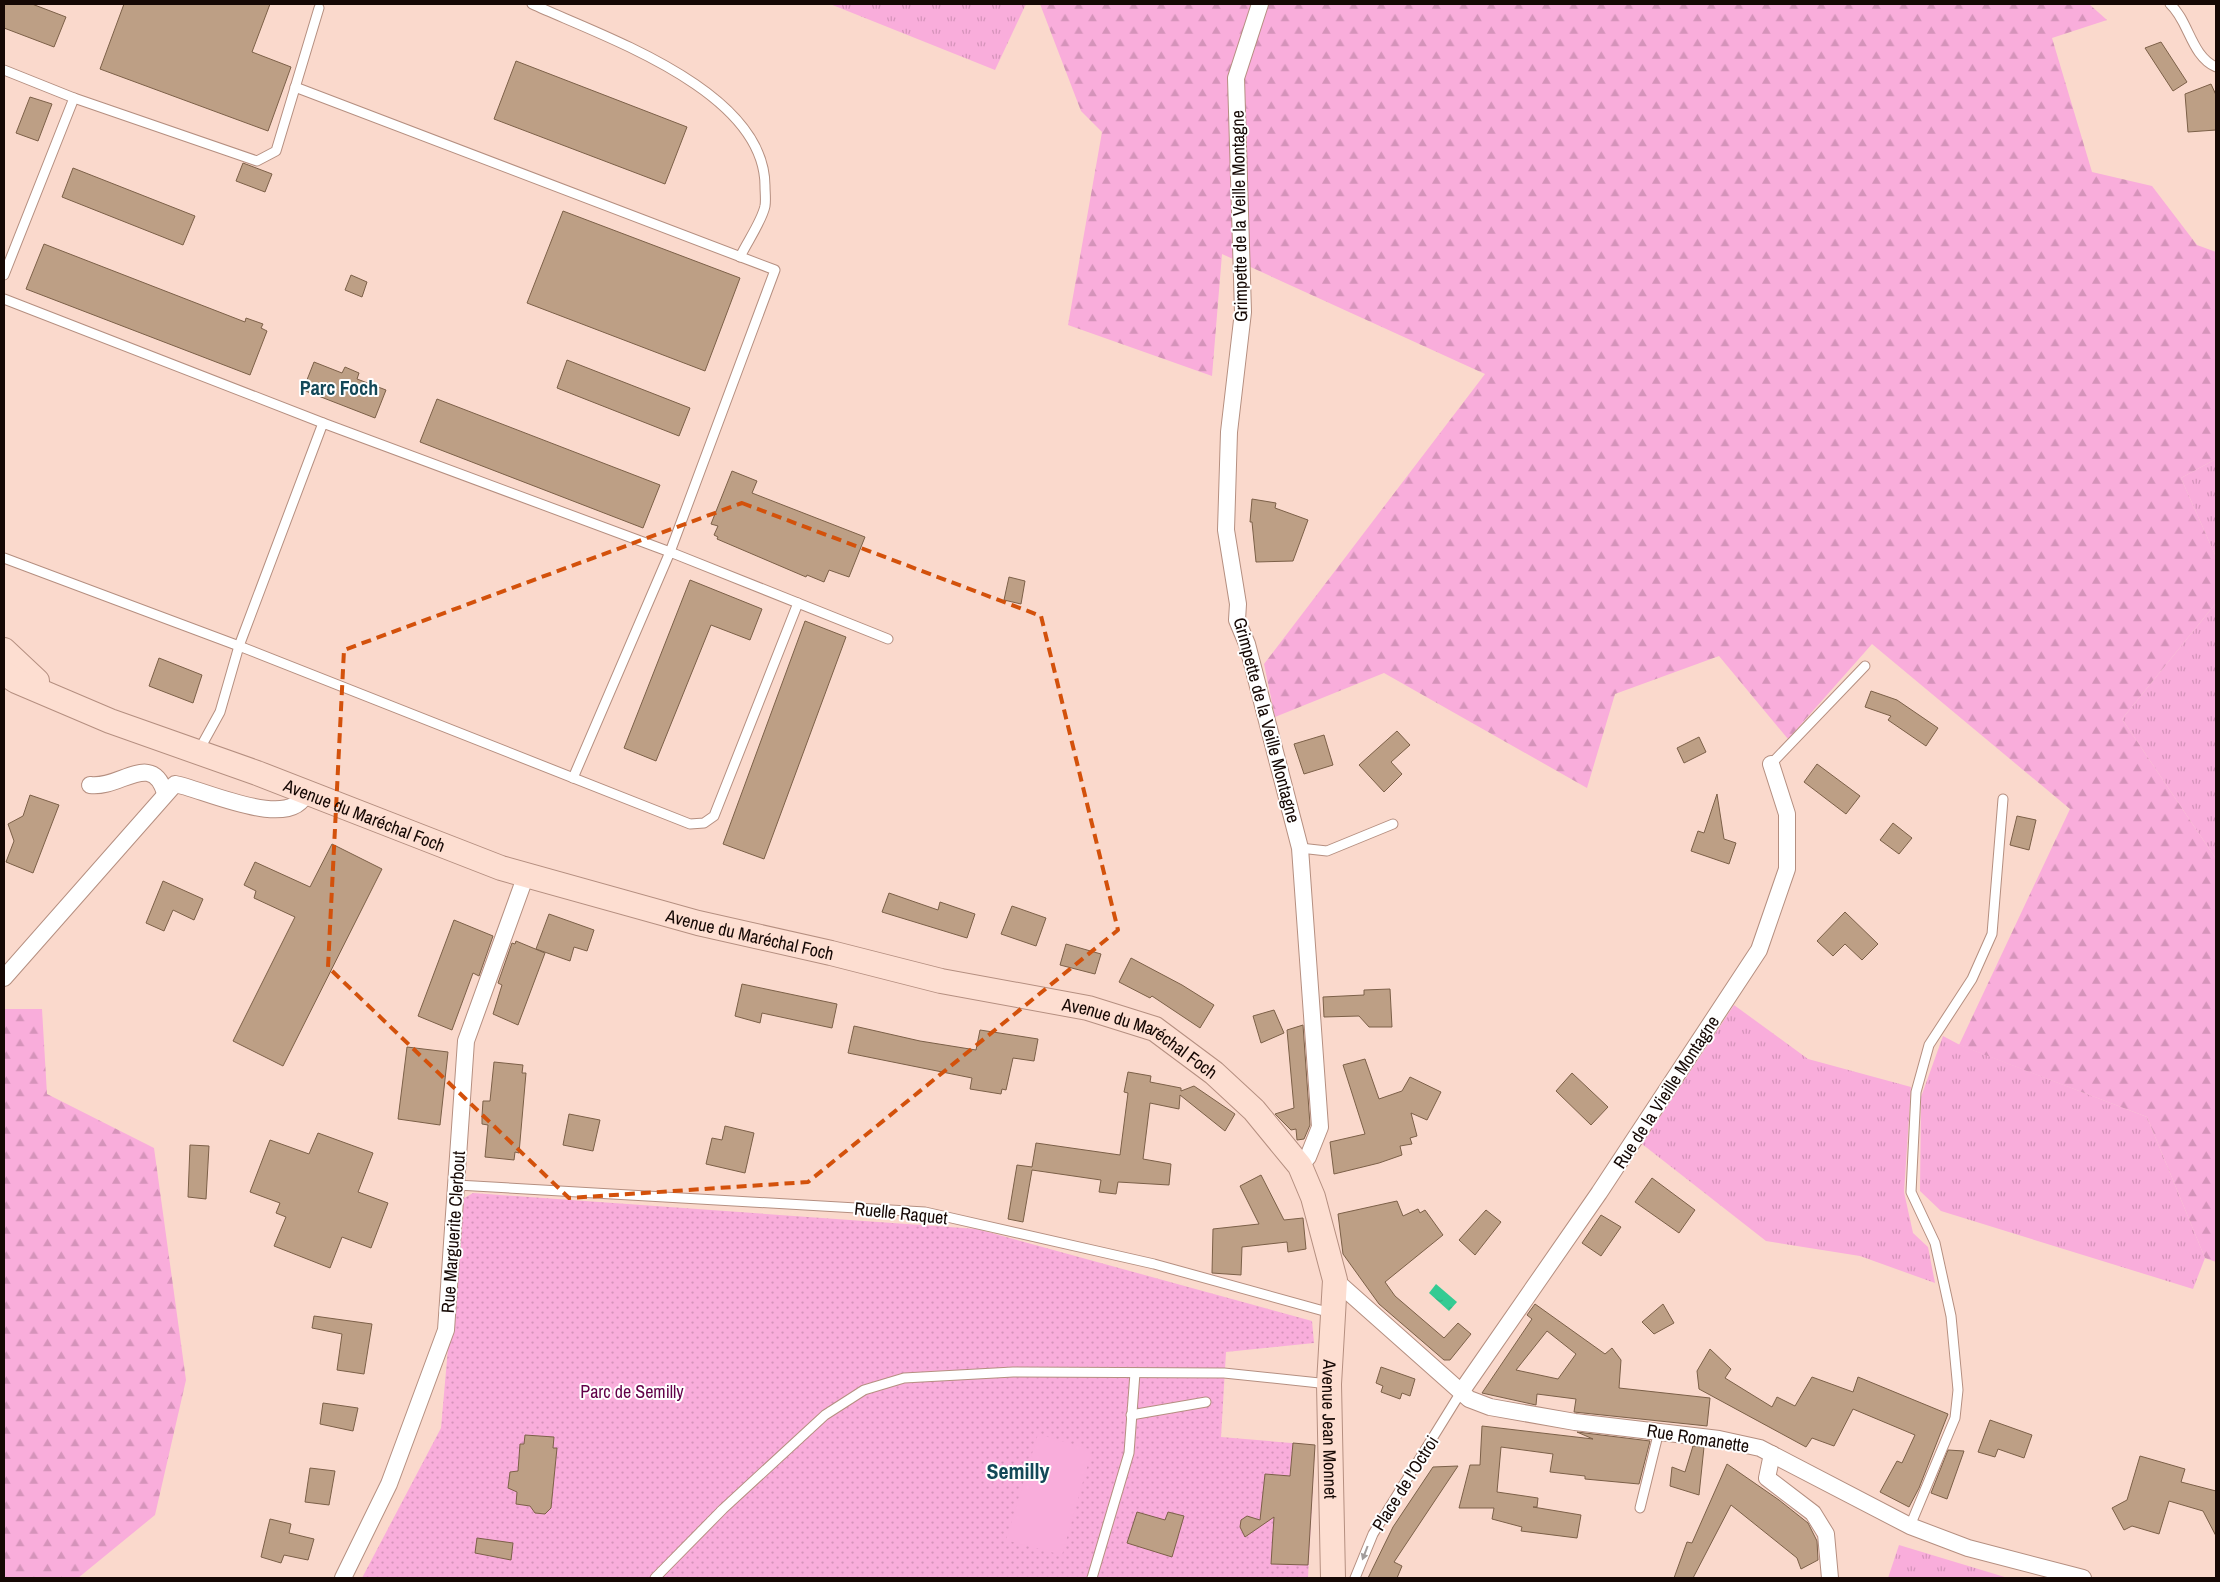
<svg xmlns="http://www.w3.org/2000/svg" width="2220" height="1582" font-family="'Archivo Narrow',sans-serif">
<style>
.grass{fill:url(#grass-tufts)}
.forest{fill:url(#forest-firs)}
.park{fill:url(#park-dots)}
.garden{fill:#f9addb}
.water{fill:url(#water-ripples)}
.building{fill:#bd9f85;stroke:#7c6048;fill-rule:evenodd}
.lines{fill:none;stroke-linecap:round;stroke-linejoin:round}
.lane-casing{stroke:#b58f80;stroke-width:11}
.street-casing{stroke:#b58f80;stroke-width:18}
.secondary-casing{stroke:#b58f80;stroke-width:26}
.lane{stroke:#fff;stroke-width:9}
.street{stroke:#fff;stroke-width:16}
.secondary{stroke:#fdded1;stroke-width:24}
.oneway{fill:#a19c9b}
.marked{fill:none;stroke:#d3510b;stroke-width:4;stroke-dasharray:10 6;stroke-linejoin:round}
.labels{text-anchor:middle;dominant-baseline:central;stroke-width:4;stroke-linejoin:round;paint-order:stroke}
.street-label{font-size:18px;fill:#150804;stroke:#fff}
.park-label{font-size:18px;fill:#610048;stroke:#fff}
.quarter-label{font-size:20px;font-weight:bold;fill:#134858;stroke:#fff}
.district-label{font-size:22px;font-weight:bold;fill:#134858;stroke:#fff}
</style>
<defs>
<pattern id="grass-tufts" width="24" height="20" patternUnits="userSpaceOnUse" patternTransform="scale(1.25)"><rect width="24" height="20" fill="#f9addb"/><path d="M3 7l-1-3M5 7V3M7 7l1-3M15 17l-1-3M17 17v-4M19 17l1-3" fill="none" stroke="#d593ba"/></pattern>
<pattern id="forest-firs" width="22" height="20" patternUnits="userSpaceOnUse" patternTransform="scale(1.25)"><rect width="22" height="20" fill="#f9addb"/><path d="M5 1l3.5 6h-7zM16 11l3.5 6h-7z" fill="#d593ba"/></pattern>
<pattern id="park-dots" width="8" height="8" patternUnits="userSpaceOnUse" patternTransform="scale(1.25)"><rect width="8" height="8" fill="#f9addb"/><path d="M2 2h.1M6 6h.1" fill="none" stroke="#d593ba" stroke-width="1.8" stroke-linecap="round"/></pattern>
<pattern id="water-ripples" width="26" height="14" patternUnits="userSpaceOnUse" patternTransform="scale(1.25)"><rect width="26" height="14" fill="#34cb93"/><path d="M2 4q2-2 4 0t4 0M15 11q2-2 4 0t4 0" fill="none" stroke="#2dad7d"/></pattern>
</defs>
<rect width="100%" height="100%" fill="#fad9cc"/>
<g class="grass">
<polygon points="830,4 1026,4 995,70"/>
<polygon points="2216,459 2216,557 2181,478"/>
<polygon points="2216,603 2216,859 2122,719"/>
<polygon points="1734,1005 1808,1059 1911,1087 1904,1192 1913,1233 1928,1247 1935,1283 1860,1256 1766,1241 1642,1144"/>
<polygon points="1943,1036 1960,1045 2147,1117 2205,1258 2193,1289 1941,1211 1920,1191 1921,1097"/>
<polygon points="1899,1545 2008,1578 1888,1578"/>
</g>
<g class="forest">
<polygon points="1040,4 2089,4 2107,20 2052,38 2092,172 2152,186 2197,245 2216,252 2216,459 2181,478 2216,557 2216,603 2122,719 2216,859 2216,1262 2205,1258 2147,1117 1959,1045 2070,809 1872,644 1788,739 1719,656 1615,694 1587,788 1384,673 1275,717 1264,664 1485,374 1222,254 1212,376 1068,325 1102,132 1081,111"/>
<polygon points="4,1009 42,1009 47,1094 154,1148 186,1380 155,1515 78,1578 4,1578"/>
</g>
<polygon class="park" points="473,1193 977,1229 1312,1321 1314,1343 1226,1352 1221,1437 1315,1445 1308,1578 362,1578 441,1428 461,1200"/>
<polygon class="garden" points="1038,1434 1092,1450 1062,1555 1006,1540"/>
<polygon class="water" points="1436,1284 1457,1302 1449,1311 1429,1293"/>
<g class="building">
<polygon points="4,4 32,4 66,17 54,47 4,28"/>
<polygon points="124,4 270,4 252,52 291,67 268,131 100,69"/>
<polygon points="2161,42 2187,82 2173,91 2145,48"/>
<polygon points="516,61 687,127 665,184 494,119"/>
<polygon points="2211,84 2216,95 2216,130 2188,132 2185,94"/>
<polygon points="30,97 52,104 38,141 16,133"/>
<polygon points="243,163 272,174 265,192 236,181"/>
<polygon points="73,168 195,216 183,245 62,197"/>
<polygon points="563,211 740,278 705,371 527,303"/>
<polygon points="44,244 245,322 246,318 263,324 261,328 267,331 250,375 26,289"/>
<polygon points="351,275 367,282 362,297 345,290"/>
<polygon points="567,360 690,408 679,436 557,388"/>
<polygon points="314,362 342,373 345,367 359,373 357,379 386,390 375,418 303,390"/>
<polygon points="437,399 660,485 643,528 420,442"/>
<polygon points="732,471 757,481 752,493 865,537 849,577 829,570 824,582 807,575 806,577 717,539 718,537 714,535 718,526 711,524"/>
<polygon points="1252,499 1276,503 1275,508 1308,520 1293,561 1256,562 1252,522 1250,522"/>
<polygon points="1009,577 1025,581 1021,604 1004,600"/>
<polygon points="690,580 762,609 750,640 711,625 656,761 624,748"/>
<polygon points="805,621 846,637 764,859 723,844"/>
<polygon points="159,658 202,675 193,703 149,686"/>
<polygon points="1871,691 1897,700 1938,728 1926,746 1888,720 1891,716 1865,707"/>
<polygon points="1397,731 1410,745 1391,762 1402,774 1384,792 1359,765"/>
<polygon points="1324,735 1333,765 1304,774 1294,744"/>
<polygon points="1699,737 1706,752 1684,763 1677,748"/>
<polygon points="1817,764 1860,796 1846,814 1804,782"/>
<polygon points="1717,794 1724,839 1736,843 1729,864 1691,851 1698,831 1704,833"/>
<polygon points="30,795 59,805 33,873 6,862 14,841 8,824 23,816"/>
<polygon points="2017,816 2036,820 2029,850 2010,845"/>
<polygon points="1893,823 1912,838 1899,854 1880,840"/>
<polygon points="332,844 382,869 283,1066 233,1041 295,917 254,898 256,891 244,885 255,862 310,887"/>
<polygon points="163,881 203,899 194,920 173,910 164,931 146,923"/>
<polygon points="889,893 938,910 940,902 975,914 967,938 882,912"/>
<polygon points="1012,906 1046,918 1036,946 1001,934"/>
<polygon points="1845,912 1878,944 1862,960 1845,944 1833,956 1817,941"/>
<polygon points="549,914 594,930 587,951 574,947 570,961 536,949"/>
<polygon points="454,920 493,936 479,976 473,973 452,1030 418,1016"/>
<polygon points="516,941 545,953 518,1025 493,1014 502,985 498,983 512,943 515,944"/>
<polygon points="1066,944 1101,954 1095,974 1060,965"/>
<polygon points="1131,958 1182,985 1214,1005 1200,1028 1152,996 1150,998 1119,982"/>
<polygon points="742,984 837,1004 832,1028 762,1013 760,1023 735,1016"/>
<polygon points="1390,989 1392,1027 1369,1027 1359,1016 1324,1017 1323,997 1364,995 1364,990"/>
<polygon points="1274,1010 1284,1033 1261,1043 1253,1016"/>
<polygon points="1303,1025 1310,1125 1304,1139 1297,1140 1296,1129 1291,1130 1275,1114 1294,1108 1287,1030"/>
<polygon points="854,1026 920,1041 976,1050 980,1030 1038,1039 1034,1061 1013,1058 1006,1090 1002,1089 1001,1094 970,1089 972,1078 848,1053"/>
<polygon points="407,1047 448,1052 440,1125 398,1119"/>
<polygon points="1365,1059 1379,1099 1402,1091 1410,1077 1441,1092 1427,1120 1411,1113 1417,1136 1410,1138 1412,1144 1400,1146 1402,1155 1379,1163 1334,1174 1330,1142 1365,1134 1343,1065"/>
<polygon points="494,1062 523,1065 522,1073 526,1073 519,1153 515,1152 514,1160 485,1157 488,1125 482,1124 482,1116 483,1101 490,1101"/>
<polygon points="1128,1072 1151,1076 1150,1082 1181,1088 1181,1091 1194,1086 1235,1114 1225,1131 1180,1095 1179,1109 1150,1103 1143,1159 1171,1164 1169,1185 1118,1182 1116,1194 1099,1192 1101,1180 1032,1170 1023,1222 1008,1219 1017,1165 1032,1167 1036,1143 1120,1155 1128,1093 1124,1092"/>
<polygon points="1572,1073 1608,1107 1591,1125 1556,1091"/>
<polygon points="569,1114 600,1120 593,1151 563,1145"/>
<polygon points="725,1126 754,1133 745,1173 706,1164 712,1138 722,1140"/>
<polygon points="318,1133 373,1153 358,1192 388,1203 371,1248 342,1237 330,1268 274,1246 286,1217 276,1213 280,1203 250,1192 270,1140 309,1154"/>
<polygon points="190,1145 209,1146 206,1199 188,1197"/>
<polygon points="1261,1175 1284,1220 1303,1218 1306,1249 1288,1252 1287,1242 1242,1247 1241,1275 1212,1273 1213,1229 1259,1224 1240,1186"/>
<polygon points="1652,1178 1695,1210 1679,1233 1635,1202"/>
<polygon points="1397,1201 1403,1216 1418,1209 1420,1213 1425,1210 1443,1235 1385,1282 1395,1296 1444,1338 1458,1323 1471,1334 1450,1360 1444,1360 1379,1304 1343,1254 1338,1214"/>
<polygon points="1486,1210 1501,1222 1475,1255 1459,1240"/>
<polygon points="1601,1215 1621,1227 1601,1256 1582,1243"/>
<path d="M1535,1304L1605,1354L1612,1348L1621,1360L1619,1388L1710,1398L1707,1426L1574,1412L1576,1399L1537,1394L1536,1405L1482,1393L1532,1319L1527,1315ZM1547,1331L1576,1354L1558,1379L1516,1370Z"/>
<polygon points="1663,1304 1674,1323 1654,1334 1642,1322"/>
<polygon points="314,1316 372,1324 364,1374 337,1370 342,1334 312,1328"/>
<polygon points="1710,1349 1731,1369 1725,1378 1772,1407 1777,1397 1795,1406 1812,1377 1853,1392 1858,1377 1948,1414 1919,1488 1909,1507 1880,1492 1897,1461 1902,1463 1915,1435 1853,1409 1834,1446 1812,1438 1806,1447 1699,1389 1697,1371"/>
<polygon points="1381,1367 1415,1379 1410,1396 1402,1393 1400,1399 1381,1392 1383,1386 1376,1383"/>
<polygon points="323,1403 358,1408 353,1431 320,1424"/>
<polygon points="1990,1420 2032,1435 2024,1458 1998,1449 1995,1457 1978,1452"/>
<polygon points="1482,1426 1593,1439 1577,1432 1650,1441 1639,1484 1585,1479 1585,1476 1550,1472 1553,1454 1501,1447 1497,1492 1538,1498 1537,1507 1533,1507 1581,1515 1577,1538 1521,1531 1522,1527 1492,1519 1494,1508 1459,1508 1470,1465 1480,1465"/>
<polygon points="525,1435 554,1437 553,1448 557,1448 551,1508 545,1514 535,1513 530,1506 516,1504 517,1492 508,1488 510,1472 518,1471 520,1444 524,1444"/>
<polygon points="1293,1443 1315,1445 1308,1565 1271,1564 1274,1517 1245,1537 1240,1527 1241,1520 1247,1516 1260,1520 1265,1474 1290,1476"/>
<polygon points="1693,1446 1704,1447 1699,1495 1670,1486 1672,1467 1685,1472"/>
<polygon points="1948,1450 1964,1451 1947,1499 1931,1493"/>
<polygon points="2140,1456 2185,1469 2181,1482 2216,1491 2216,1536 2203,1511 2169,1501 2159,1534 2132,1526 2124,1530 2112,1508 2127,1500"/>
<polygon points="1727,1464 1779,1500 1808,1523 1817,1541 1818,1560 1801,1569 1797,1558 1731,1505 1693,1578 1674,1578 1687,1542 1692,1543"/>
<polygon points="1458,1466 1394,1562 1402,1566 1397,1578 1368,1578 1393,1527 1433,1467"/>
<polygon points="310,1468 335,1471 329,1505 305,1502"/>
<polygon points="1137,1512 1165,1520 1168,1512 1184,1516 1172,1557 1127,1543"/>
<polygon points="270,1519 291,1524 289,1533 314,1539 308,1560 284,1555 281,1563 261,1557"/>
<polygon points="477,1538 513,1543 511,1560 475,1553"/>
</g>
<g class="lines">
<defs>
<g id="lane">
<path d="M532,4C604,37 766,91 765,187C765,192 766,200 765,206C762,221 747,242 740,257"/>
<path d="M2170,4C2189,21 2191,56 2216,67"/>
<polyline points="4,70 74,98"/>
<polyline points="4,275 74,98 257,161 276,151 319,8"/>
<polyline points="4,299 323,423"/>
<polyline points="4,558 239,646 323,423 670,552 775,270 295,87"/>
<polyline points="198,752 220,712 239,646 690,824 704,823 714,816 798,603"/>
<polyline points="1771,764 1865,666"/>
<polyline points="573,778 670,552 888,639"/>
<polyline points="1300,848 1327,851 1393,824"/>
<polyline points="457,1185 925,1212 1154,1264 1331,1313"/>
<polyline points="1131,1415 1206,1402"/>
<polyline points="1640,1508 1659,1431"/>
<polyline points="1910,1526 1955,1418 1958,1390 1951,1316 1935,1243 1911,1192 1916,1092 1929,1045 1972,979 1992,934 2003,799"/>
<polyline points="655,1578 723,1509 825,1415 864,1390 904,1378 1013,1372 1224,1373 1329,1384"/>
<polyline points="1092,1578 1129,1453 1135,1373"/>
<polyline points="1355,1578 1373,1534 1461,1392"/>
</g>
<g id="street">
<polyline points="1260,4 1236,78 1243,312 1229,432 1226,530 1238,604 1237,620 1247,644 1300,848 1320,1127 1308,1157 1300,1166"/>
<path d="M90,785C120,789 152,750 165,793"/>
<path d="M4,978L175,784C203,789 293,833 306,792"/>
<polyline points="1335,1280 1469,1399 1490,1407 1575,1422 1719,1439 1760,1448 1910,1526 1968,1548 2083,1578"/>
<polyline points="1461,1392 1599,1193 1759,950 1787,869 1787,814 1771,764"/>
<polyline points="1772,1454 1767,1478 1813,1513 1826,1534 1830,1578"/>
<polyline points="343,1578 389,1484 446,1330 466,1041 526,875"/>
</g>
<g id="secondary">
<polyline points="4,650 37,681"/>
<path id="s1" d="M4,673L16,681L110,721L257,773L501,868L698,923L831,953L941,981L1088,1008L1155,1029L1214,1073L1254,1110L1300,1166L1313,1197L1335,1280L1329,1384L1333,1578"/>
</g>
</defs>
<use href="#lane" class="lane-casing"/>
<use href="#street" class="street-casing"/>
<use href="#secondary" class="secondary-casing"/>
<use href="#lane" class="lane"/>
<use href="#street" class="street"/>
<use href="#secondary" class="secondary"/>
</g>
<defs><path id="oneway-solid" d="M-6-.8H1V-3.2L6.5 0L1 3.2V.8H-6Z" transform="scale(1.25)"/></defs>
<use class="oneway" href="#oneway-solid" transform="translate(1365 1553) rotate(111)"/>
<path class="marked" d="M742,503L1041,616L1118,930L808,1182L569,1198L328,967L344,650Z"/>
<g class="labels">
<g class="street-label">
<text transform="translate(1239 216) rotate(-91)">Grimpette de la Veille Montagne</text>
<text transform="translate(1267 720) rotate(75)">Grimpette de la Veille Montagne</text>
<text stroke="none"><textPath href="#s1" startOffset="388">Avenue du Maréchal Foch</textPath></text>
<text stroke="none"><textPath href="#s1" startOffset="792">Avenue du Maréchal Foch</textPath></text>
<text stroke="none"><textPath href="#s1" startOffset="1198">Avenue du Maréchal Foch</textPath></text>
<text transform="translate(1666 1092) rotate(-57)">Rue de la Vieille Montagne</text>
<text transform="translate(901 1213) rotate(6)">Ruelle Raquet</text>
<text transform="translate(453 1232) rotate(-86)">Rue Marguerite Clerbout</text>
<text stroke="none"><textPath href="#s1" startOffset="1678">Avenue Jean Monnet</textPath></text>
<text transform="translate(1698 1438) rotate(9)">Rue Romanette</text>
<text transform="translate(1405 1483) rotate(-58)">Place de l'Octroi</text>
</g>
<g class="park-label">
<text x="632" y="1391">Parc de Semilly</text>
</g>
<g class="quarter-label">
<text x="339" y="387">Parc Foch</text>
</g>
<g class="district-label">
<text x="1018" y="1471">Semilly</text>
</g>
</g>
<rect width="2220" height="1582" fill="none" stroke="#150804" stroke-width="10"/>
</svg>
